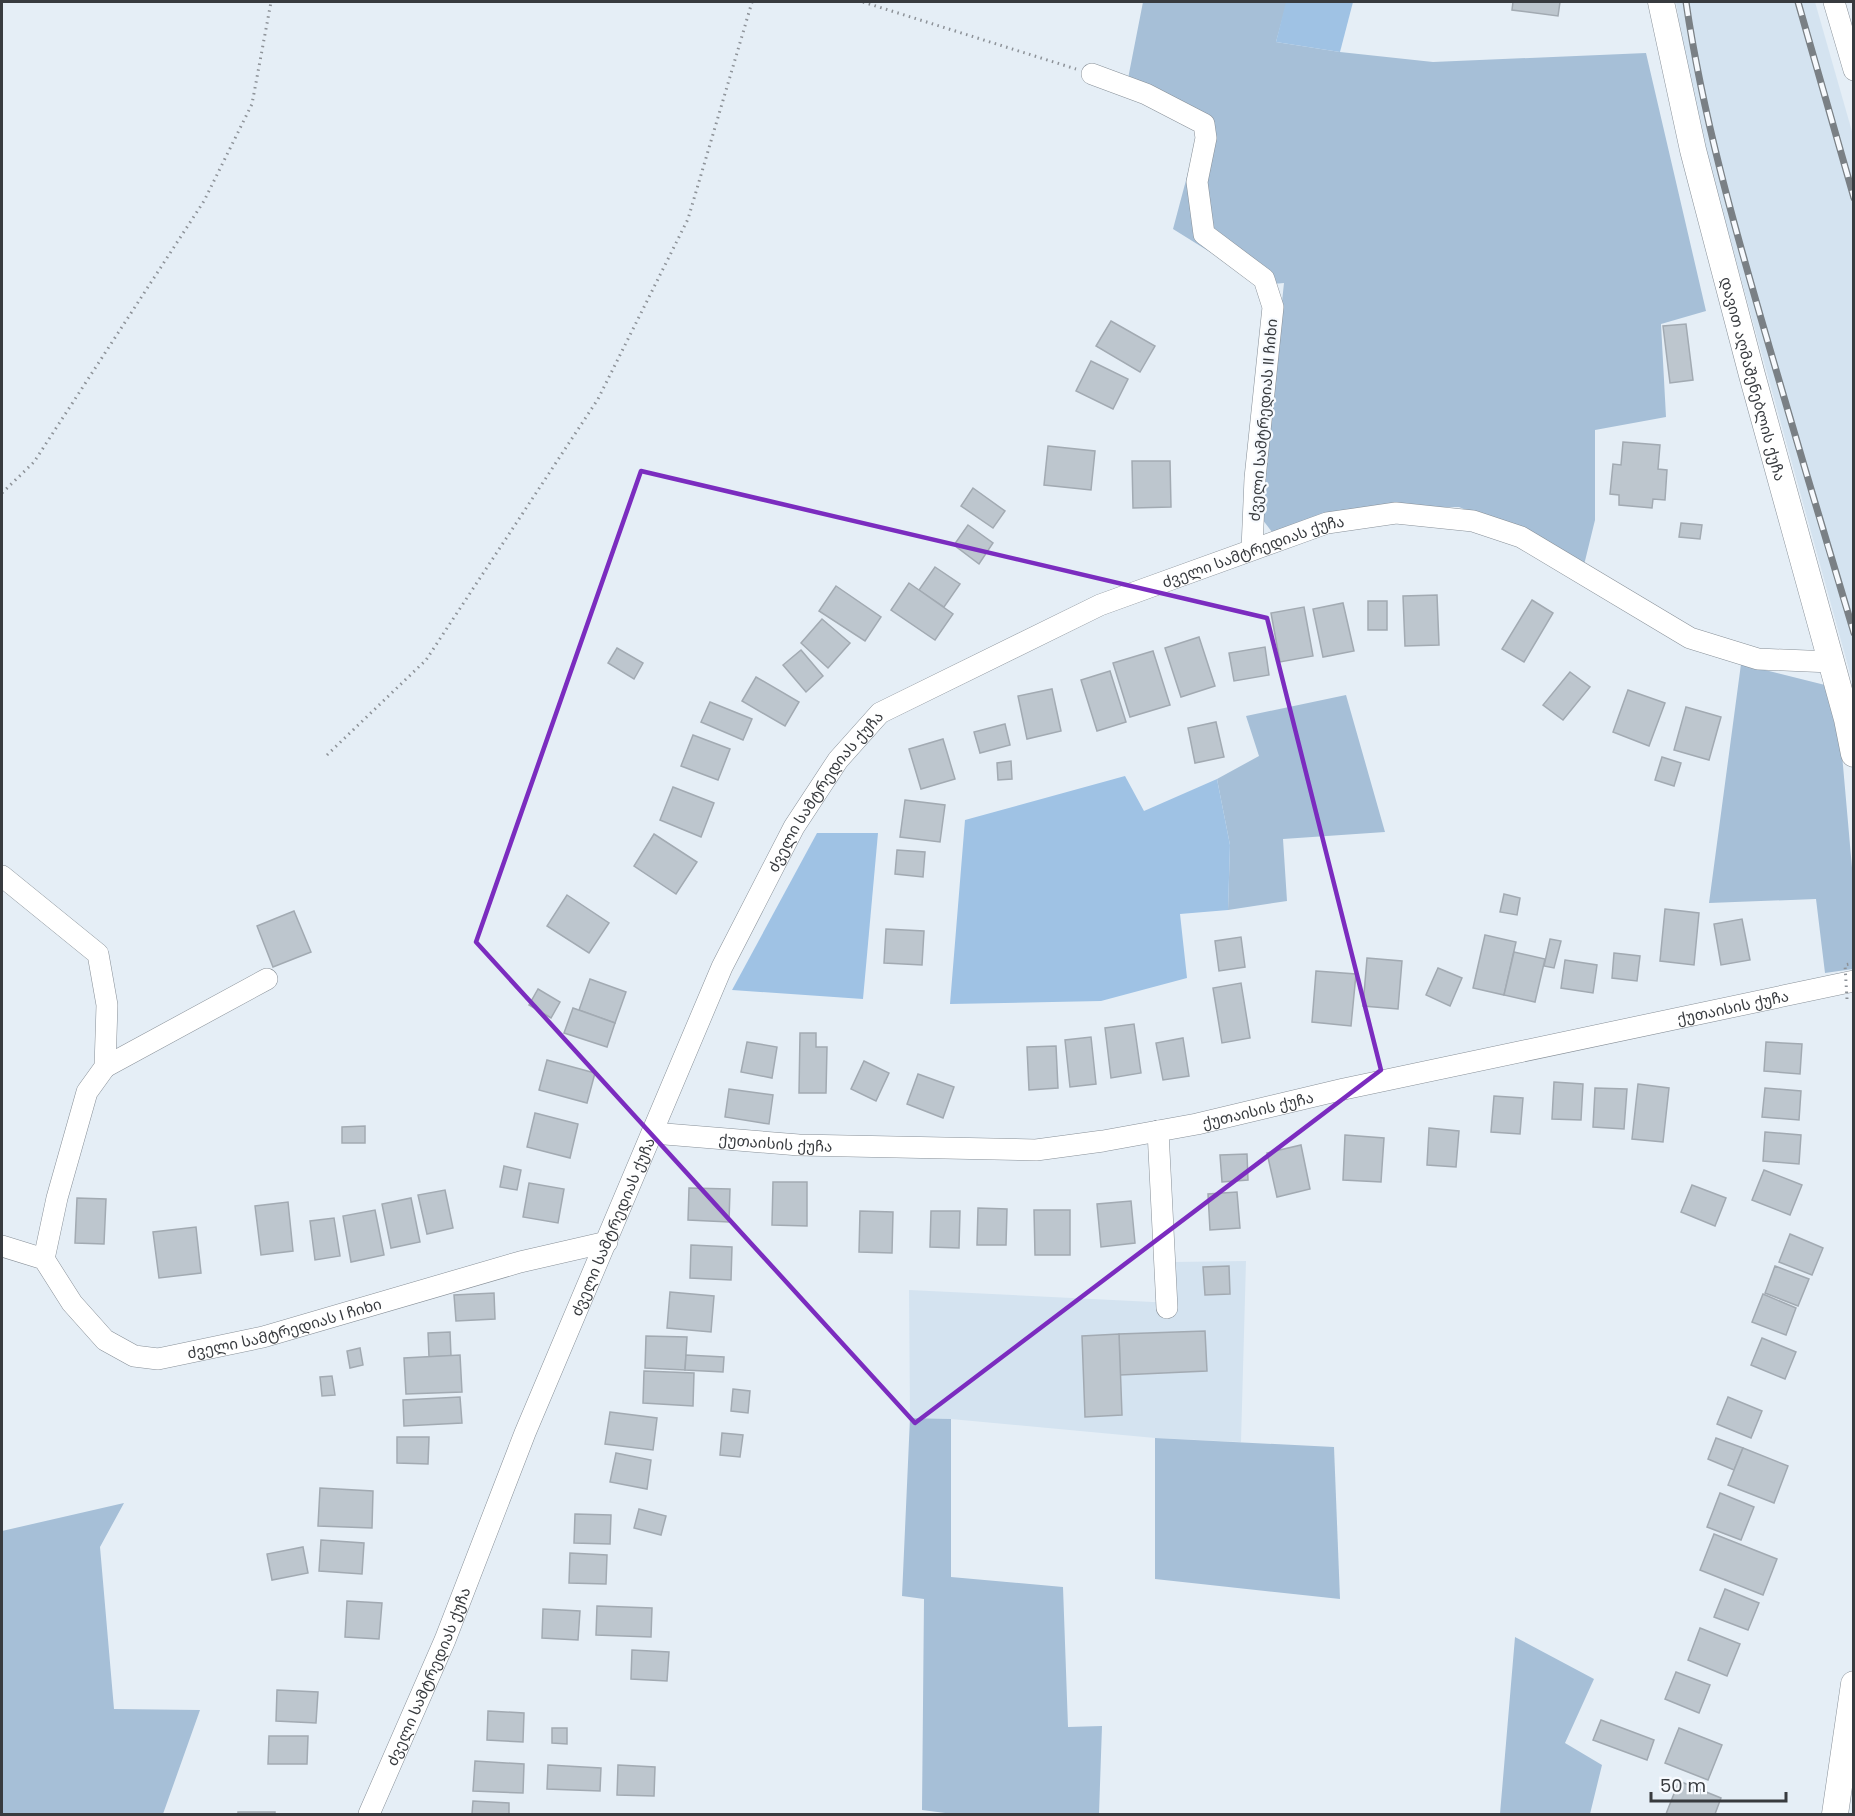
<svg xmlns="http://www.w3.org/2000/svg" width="1855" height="1816" font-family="Poppins,'Noto Sans Georgian',sans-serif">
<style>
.built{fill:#d4e3f0}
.green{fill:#a6bfd7}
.forest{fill:#9fc2e4}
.building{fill:#bdc6ce;stroke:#a2aab2;stroke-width:1.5}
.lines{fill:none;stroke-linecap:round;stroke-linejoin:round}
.minor-casing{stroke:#889098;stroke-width:22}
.major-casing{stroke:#889098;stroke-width:27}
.path{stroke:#8d9298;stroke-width:3;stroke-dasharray:1.5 4.5;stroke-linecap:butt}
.minor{stroke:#fff;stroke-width:21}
.major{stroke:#fff;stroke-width:26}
.rail-casing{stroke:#7a8085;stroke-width:7}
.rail{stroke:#f7fafe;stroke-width:4.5;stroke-dasharray:14;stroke-linecap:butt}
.path-bridge{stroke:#8d9298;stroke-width:3;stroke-dasharray:1.5 4.5;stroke-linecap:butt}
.marked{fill:none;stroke:#7b2cbf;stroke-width:4.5;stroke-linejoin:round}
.labels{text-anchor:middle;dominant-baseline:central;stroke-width:4.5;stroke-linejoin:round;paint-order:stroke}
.street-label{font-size:15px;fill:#383b3f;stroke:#f7fafe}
</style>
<rect width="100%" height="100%" fill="#e5eef6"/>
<g class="built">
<polygon points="1676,2 1815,2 1853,135 1853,684 1692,101"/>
<polygon points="1246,1261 1241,1442 1155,1438 951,1419 910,1418 909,1290 1173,1303 1173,1262"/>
</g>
<g class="green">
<polygon points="1143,2 1287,2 1276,42 1340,52 1433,62 1646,53 1706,311 1661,324 1666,417 1595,430 1595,520 1584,565 1540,541 1459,507 1395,508 1272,532 1259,515 1284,283 1263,285 1173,229 1201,124 1125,94"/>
<polygon points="1741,664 1825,685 1841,743 1853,879 1853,969 1825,973 1816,899 1709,903"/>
<polygon points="1346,695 1385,832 1283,839 1287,901 1228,910 1230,845 1217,779 1259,756 1246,716"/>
<polygon points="910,1418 951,1419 951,1577 1063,1587 1068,1727 1102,1726 1099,1814 953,1814 922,1810 924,1599 902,1596"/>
<polygon points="1155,1438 1334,1447 1340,1599 1155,1579"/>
<polygon points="124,1503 100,1547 114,1709 200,1710 163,1814 2,1814 2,1531"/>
<polygon points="1515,1637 1594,1679 1565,1743 1602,1765 1590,1814 1500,1814"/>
</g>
<g class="forest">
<polygon points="1286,2 1353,2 1340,52 1276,42"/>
<polygon points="1125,776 1144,811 1217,779 1230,845 1228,910 1180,914 1187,978 1101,1001 950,1004 965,820"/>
<polygon points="817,833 878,833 863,999 732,990"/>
</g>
<g class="building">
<polygon points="1513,2 1560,2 1558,16 1512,10"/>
<polygon points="1111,321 1155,346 1140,372 1096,346"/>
<polygon points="1686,324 1693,380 1670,383 1663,326"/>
<polygon points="1091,361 1128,379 1113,409 1076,391"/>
<polygon points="1623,442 1660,445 1658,469 1667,470 1665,500 1653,499 1652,508 1619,505 1619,495 1610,494 1613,464 1621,465"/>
<polygon points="1048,446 1095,451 1091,490 1044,485"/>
<polygon points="1132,461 1170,461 1171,507 1133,508"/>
<polygon points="973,488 1005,511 993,528 961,506"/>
<polygon points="1681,523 1702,525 1700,539 1679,537"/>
<polygon points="968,525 993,543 979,564 954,545"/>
<polygon points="935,567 960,584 944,607 919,590"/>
<polygon points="909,583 953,614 935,640 891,610"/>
<polygon points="836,586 881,617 865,641 819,611"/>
<polygon points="1437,595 1439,645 1405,646 1403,596"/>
<polygon points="1532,600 1553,613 1524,662 1502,649"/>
<rect x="1368" y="601" width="19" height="29"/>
<polygon points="1343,603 1354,651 1323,657 1313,609"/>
<polygon points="1304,607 1313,656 1280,662 1271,613"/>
<polygon points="822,619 850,643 828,668 801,643"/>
<polygon points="1199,637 1215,686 1181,697 1165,648"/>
<polygon points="1265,647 1269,675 1234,681 1229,653"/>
<polygon points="617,648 643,663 634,679 608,663"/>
<polygon points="801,650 823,676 806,692 783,665"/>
<polygon points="1153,651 1170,705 1130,717 1113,663"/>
<polygon points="1110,671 1126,722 1097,731 1081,680"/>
<polygon points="1570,672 1590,687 1563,720 1543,705"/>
<polygon points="756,677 799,702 785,726 742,701"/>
<polygon points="1052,689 1061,731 1027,739 1018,696"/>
<polygon points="1628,690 1665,703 1649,746 1613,732"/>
<polygon points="710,702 752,719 743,740 701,722"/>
<polygon points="1686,707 1721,717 1709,760 1674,750"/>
<polygon points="1216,722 1224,757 1195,763 1188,728"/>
<polygon points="1005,724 1010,745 980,753 974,732"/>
<polygon points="693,735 730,749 718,780 681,766"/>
<polygon points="943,739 955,779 921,789 909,749"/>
<polygon points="1662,757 1681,763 1674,786 1655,780"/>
<polygon points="1011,761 1012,779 998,780 997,763"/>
<polygon points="673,787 714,803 701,837 660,820"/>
<polygon points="905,800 945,805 940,842 900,837"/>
<polygon points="654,834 697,862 676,894 634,866"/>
<polygon points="897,850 925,852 923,877 895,874"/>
<polygon points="1504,894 1520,898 1517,915 1500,912"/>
<polygon points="567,895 609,923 589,953 547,926"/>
<polygon points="1665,909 1699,913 1694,965 1660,961"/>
<polygon points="294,911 311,952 273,967 257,926"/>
<polygon points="1742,919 1750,960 1721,965 1714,924"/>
<polygon points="886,929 924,931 922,965 884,963"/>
<polygon points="1485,935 1516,942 1504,995 1473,988"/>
<polygon points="1241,937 1245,967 1219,971 1215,941"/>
<polygon points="1550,939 1561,941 1554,968 1544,966"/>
<polygon points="1514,952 1545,959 1535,1002 1504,995"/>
<polygon points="1614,953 1640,956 1637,981 1612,978"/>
<polygon points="1367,958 1402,961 1398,1009 1363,1006"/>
<polygon points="1565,960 1597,965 1593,993 1561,988"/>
<polygon points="1438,968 1462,978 1450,1006 1426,995"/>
<polygon points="1316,971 1356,974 1351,1026 1312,1022"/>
<polygon points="590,979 626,992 615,1023 579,1010"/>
<polygon points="1241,983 1250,1038 1222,1043 1213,988"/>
<polygon points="538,989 560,1002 551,1018 529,1005"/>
<polygon points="573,1008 615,1023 607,1047 564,1033"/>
<polygon points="1134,1024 1141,1073 1111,1078 1105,1028"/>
<polygon points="800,1033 816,1033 816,1047 827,1047 826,1093 799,1093"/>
<polygon points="1091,1037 1096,1084 1070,1087 1065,1040"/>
<polygon points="1183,1038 1189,1076 1163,1080 1156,1043"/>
<polygon points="747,1042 777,1047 772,1078 741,1072"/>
<polygon points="1766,1042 1802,1044 1800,1074 1764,1071"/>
<polygon points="1056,1046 1058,1088 1029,1090 1027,1047"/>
<polygon points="547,1060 595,1073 587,1103 539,1090"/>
<polygon points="864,1061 889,1073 876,1101 851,1089"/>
<polygon points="918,1074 954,1087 943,1118 907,1104"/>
<polygon points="1554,1082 1583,1084 1581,1120 1552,1119"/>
<polygon points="1638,1084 1669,1088 1663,1142 1632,1139"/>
<polygon points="1595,1088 1627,1089 1624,1129 1593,1127"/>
<polygon points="1765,1088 1801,1091 1799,1120 1762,1117"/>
<polygon points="729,1089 773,1095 769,1124 725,1117"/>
<polygon points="1494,1096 1523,1098 1520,1134 1491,1132"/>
<polygon points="535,1113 578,1124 570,1158 527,1147"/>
<polygon points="365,1126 365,1143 342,1143 342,1127"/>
<polygon points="1429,1128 1459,1131 1456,1167 1427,1165"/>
<polygon points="1765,1132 1801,1135 1799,1164 1763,1161"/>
<polygon points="1345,1135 1384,1138 1381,1182 1343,1180"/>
<polygon points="1301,1145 1310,1189 1277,1197 1267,1153"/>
<polygon points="1247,1154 1248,1180 1222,1182 1220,1155"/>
<polygon points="504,1166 521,1170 517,1190 500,1187"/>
<polygon points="1764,1170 1802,1185 1790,1215 1752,1200"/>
<polygon points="773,1182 807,1182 807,1226 772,1225"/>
<polygon points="529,1183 564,1189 558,1223 523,1217"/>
<polygon points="1692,1185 1726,1198 1715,1226 1681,1212"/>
<polygon points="689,1188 730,1189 729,1222 688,1220"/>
<polygon points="445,1190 453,1228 427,1234 418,1195"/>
<polygon points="1237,1192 1240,1228 1210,1230 1208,1194"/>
<polygon points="77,1198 106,1199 104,1244 75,1243"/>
<polygon points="411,1198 420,1242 391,1248 382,1204"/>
<polygon points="1131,1201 1135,1243 1101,1247 1097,1204"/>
<polygon points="288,1202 293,1251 261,1255 255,1206"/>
<polygon points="978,1208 1007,1209 1006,1245 977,1245"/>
<polygon points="375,1210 384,1255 351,1262 343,1216"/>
<polygon points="1034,1210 1070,1210 1070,1255 1035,1255"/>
<polygon points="860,1211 893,1212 892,1253 859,1252"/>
<polygon points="931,1211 960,1211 959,1248 930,1247"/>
<polygon points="334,1218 340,1256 315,1260 310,1221"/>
<polygon points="196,1227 201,1273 159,1278 153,1232"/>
<polygon points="1790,1234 1823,1248 1812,1275 1779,1262"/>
<polygon points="691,1245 732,1247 731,1280 690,1278"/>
<polygon points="1229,1266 1230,1294 1205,1295 1203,1267"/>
<polygon points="1775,1266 1809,1279 1798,1306 1765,1293"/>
<polygon points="670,1292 714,1296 711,1332 667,1328"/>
<polygon points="494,1293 495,1319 456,1321 454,1295"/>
<polygon points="1763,1294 1796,1308 1786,1335 1752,1322"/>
<polygon points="1205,1331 1207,1371 1120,1375 1119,1334"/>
<polygon points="450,1332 451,1356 429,1357 428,1333"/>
<polygon points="1119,1334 1122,1415 1085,1417 1082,1336"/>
<polygon points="646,1336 687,1337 685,1370 645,1368"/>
<polygon points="1762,1338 1796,1352 1785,1379 1751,1365"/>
<polygon points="360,1348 363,1365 350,1368 347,1351"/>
<polygon points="460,1355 462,1392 406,1394 404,1358"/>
<polygon points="686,1355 724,1357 723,1372 685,1370"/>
<polygon points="644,1371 694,1373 693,1406 643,1403"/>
<polygon points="332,1376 335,1395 322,1396 320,1377"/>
<polygon points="733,1389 750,1391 748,1413 731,1411"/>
<polygon points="460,1397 462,1423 404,1426 403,1400"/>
<polygon points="1728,1397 1762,1411 1751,1438 1717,1424"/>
<polygon points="610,1412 657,1418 653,1450 605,1444"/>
<polygon points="722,1433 743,1435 740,1457 720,1455"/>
<polygon points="397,1437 429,1437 428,1464 397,1463"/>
<polygon points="1716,1438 1743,1448 1734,1470 1708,1459"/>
<polygon points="1743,1448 1788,1466 1774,1503 1728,1485"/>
<polygon points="616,1453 651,1460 647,1489 610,1482"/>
<polygon points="320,1488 373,1491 372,1528 318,1526"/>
<polygon points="1720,1493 1754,1507 1741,1540 1707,1527"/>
<polygon points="639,1509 666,1516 661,1535 634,1528"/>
<polygon points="575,1514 611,1515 610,1544 574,1543"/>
<polygon points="1714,1534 1777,1559 1763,1595 1700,1570"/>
<polygon points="321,1540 364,1543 362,1574 319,1571"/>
<polygon points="303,1547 308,1573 272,1580 267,1554"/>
<polygon points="570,1553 607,1555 606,1584 569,1583"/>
<polygon points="1725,1589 1759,1603 1748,1630 1714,1617"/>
<polygon points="347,1601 382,1603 379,1639 345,1637"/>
<polygon points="597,1606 652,1608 651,1637 596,1635"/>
<polygon points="543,1609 580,1611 578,1640 542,1638"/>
<polygon points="1700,1628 1740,1644 1727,1676 1688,1660"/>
<polygon points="632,1650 669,1652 667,1681 631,1679"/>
<polygon points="1676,1672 1710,1685 1699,1713 1665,1699"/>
<polygon points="277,1690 318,1692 316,1723 276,1721"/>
<polygon points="488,1711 524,1713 523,1742 487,1740"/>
<polygon points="1601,1720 1654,1740 1647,1760 1593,1740"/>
<polygon points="552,1728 567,1728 567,1744 552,1743"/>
<polygon points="1679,1728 1722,1745 1708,1780 1665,1763"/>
<polygon points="269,1736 308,1736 307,1764 268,1764"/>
<polygon points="475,1761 524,1764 523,1793 473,1791"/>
<polygon points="548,1765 601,1768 600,1791 547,1789"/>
<polygon points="618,1765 655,1767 654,1796 617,1795"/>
<polygon points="1679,1781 1721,1798 1715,1814 1666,1814"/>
<polygon points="473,1801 509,1803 509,1814 472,1814"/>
<rect x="238" y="1812" width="37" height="2"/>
</g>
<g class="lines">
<defs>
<g id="minor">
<polyline points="1834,2 1854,70"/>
<polyline points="1092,74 1146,94 1204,124 1206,138 1197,182 1204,234 1264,279 1273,307 1255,478 1252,549"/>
<polyline points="2,876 98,954 107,1005 105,1067 87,1092 57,1198 44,1259"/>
<polyline points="105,1067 267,979"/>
<polyline points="1158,1131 1167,1308"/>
<path id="s1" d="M653,1133L799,1145L1036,1150L1103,1141L1197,1124L1344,1089L1854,981"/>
<path id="s2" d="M2,1246L44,1259L72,1303L105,1340L134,1356L158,1359L263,1337L520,1262L607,1242"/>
<path id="s3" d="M369,1814L445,1640L525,1433L722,967L794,827L838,760L880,713L1100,605L1327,523L1396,513L1473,521L1521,537L1690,638L1758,659L1831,662"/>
</g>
<g id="major">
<path id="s4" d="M1661,2L1693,150L1752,375L1847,719L1854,754"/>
<polyline points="1835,1814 1854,1684"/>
</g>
</defs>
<use href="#minor" class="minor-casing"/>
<use href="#major" class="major-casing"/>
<g class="path">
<polyline points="863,2 1076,69"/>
<polyline points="2,493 34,462 204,201 252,104 271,2"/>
<polyline points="327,755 426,660 598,399 688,219 752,2"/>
</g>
<use href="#minor" class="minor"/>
<use href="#major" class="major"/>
<defs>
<g id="rail">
<path d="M1686,2C1703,119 1736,232 1769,346C1797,442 1825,537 1854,633"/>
<polyline points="1798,2 1854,198"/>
</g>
</defs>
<use href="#rail" class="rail-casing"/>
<use href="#rail" class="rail"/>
<polyline class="path-bridge" points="1847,999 1845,965 1854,963"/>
</g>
<path class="marked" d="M641,471L1267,618L1381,1070L915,1423L476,942Z"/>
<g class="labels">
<g class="street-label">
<text stroke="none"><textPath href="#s4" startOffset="388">დავით აღმაშენებლის ქუჩა</textPath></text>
<text transform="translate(1263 420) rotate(-85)">ძველი სამტრედიას II ჩიხი</text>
<text stroke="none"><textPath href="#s3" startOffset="1626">ძველი სამტრედიას ქუჩა</textPath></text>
<text stroke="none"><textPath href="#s3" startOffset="1122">ძველი სამტრედიას ქუჩა</textPath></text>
<text stroke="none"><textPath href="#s1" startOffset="1095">ქუთაისის ქუჩა</textPath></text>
<text stroke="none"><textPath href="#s1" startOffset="609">ქუთაისის ქუჩა</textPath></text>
<text stroke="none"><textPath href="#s1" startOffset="123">ქუთაისის ქუჩა</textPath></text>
<text stroke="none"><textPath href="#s3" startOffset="636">ძველი სამტრედიას ქუჩა</textPath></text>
<text stroke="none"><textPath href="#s2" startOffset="333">ძველი სამტრედიას I ჩიხი</textPath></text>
<text stroke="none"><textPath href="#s3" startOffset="150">ძველი სამტრედიას ქუჩა</textPath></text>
</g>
</g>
<rect width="1855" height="1816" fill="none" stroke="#383b3f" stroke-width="6"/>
<path d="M1651 1792v9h135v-9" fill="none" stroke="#383b3f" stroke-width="3"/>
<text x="1660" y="1792" font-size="18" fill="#383b3f" stroke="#f7fafe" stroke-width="4.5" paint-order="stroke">50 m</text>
</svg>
